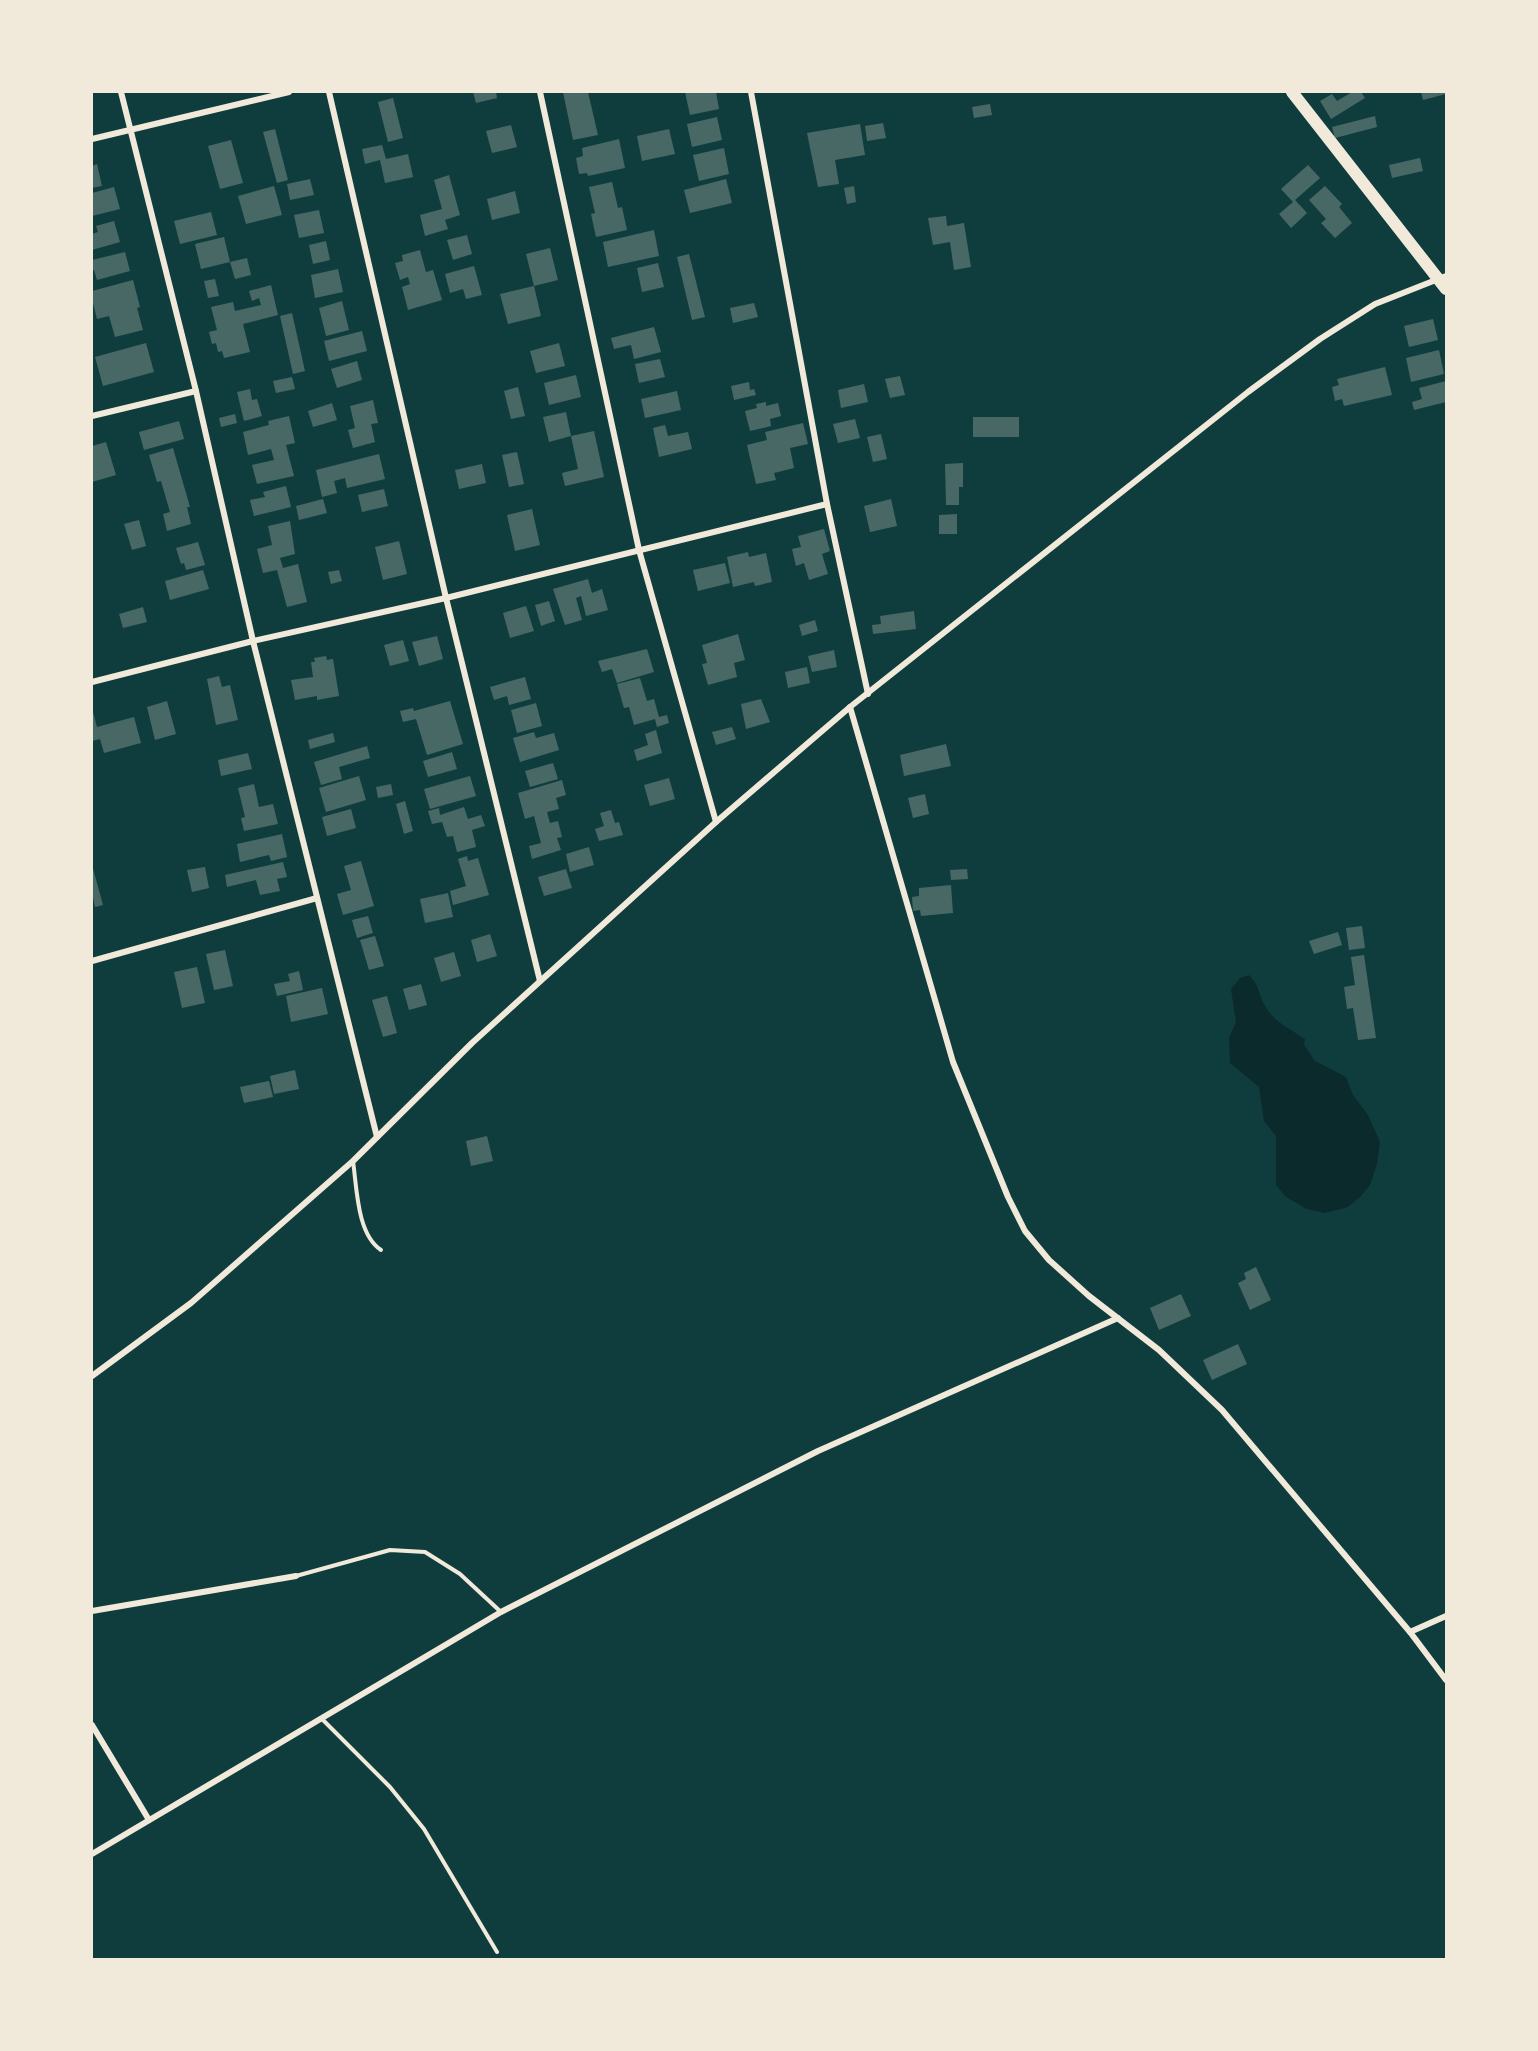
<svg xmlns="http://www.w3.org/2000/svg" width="1538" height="2051" font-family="'Fira Sans',sans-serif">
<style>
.water{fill:#0a2a2b}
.building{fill:#486865}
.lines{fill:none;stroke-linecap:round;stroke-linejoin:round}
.service{stroke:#f1e9da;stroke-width:4}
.minor{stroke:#f1e9da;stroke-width:6}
.primary{stroke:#f1e9da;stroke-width:12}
</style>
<rect width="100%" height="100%" fill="#0f3d3e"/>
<path class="water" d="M1249,975C1260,985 1259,998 1267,1009C1275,1022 1293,1031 1305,1039L1304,1045L1315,1061L1346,1077L1353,1095L1368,1115L1380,1142L1377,1164L1370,1185L1361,1196L1348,1207L1325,1213L1307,1209L1286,1197L1276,1185V1136L1264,1121L1259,1087L1230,1063L1229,1038L1236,1022L1231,989L1240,978Z"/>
<g class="building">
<polygon points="473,92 496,92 497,98 476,103"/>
<polygon points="563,92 588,92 598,135 573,140"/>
<polygon points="685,92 716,92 719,109 690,115"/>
<polygon points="1352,92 1361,92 1365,98 1331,119 1320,101 1332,94 1337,101"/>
<polygon points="1421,92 1446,92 1446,94 1423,100"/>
<polygon points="393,98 403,138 388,142 378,102"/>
<polygon points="990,104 992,115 974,118 972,107"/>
<polygon points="1375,116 1377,127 1335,138 1332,127"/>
<polygon points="717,117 722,140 692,147 687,124"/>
<polygon points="883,123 886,138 867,141 865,126"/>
<polygon points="860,124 865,155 835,160 839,184 818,187 807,133"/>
<polygon points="511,125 517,147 492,153 486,131"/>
<polygon points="275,129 288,180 277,183 263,132"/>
<polygon points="669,129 675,154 642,161 637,136"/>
<polygon points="619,139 625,168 588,176 587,173 579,174 576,158 583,156 582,148"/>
<polygon points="231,140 243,183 220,189 208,146"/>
<polygon points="382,145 386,159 408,154 413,177 385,183 380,160 365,164 362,149"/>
<polygon points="724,148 729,174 699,181 693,155"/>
<polygon points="1420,158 1423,171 1392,178 1389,165"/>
<polygon points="97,164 102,186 92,188 92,166"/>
<polygon points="1308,165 1320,178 1295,200 1307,213 1291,228 1279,214 1293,202 1281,189"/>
<polygon points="449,175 460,215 445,220 448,229 425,236 420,215 442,209 434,180"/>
<polygon points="310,179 314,195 290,200 287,184"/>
<polygon points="726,179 732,203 690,213 684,190"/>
<polygon points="612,182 618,208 622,207 627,230 596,237 591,214 595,213 589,187"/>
<polygon points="274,186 282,215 246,224 238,196"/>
<polygon points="854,186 856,202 847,204 844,188"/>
<polygon points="1325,186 1342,204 1339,207 1352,223 1335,238 1321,223 1326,219 1309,200"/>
<polygon points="114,187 120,209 92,216 92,193"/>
<polygon points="515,191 520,213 492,220 487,199"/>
<polygon points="319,210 324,233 299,238 294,215"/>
<polygon points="211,212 217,235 180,244 174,221"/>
<polygon points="946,216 947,226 964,223 971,267 954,270 950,242 933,245 928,218"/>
<polygon points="114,221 120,242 92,250 92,234 98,232 96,226"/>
<polygon points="654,230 659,256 608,267 603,242"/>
<polygon points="467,235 472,254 453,260 447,240"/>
<polygon points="224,237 230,262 201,269 195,244"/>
<polygon points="326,241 330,260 313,264 309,245"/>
<polygon points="550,248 558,280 534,286 526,254"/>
<polygon points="420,250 426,272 433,270 442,300 408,310 402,287 410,284 408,277 400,280 395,263 403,261 402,255"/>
<polygon points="125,252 130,271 97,280 94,270 92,270 92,260"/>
<polygon points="689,254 705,317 692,320 677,257"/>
<polygon points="247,258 251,275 235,279 230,262"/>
<polygon points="658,263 664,287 642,292 637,268"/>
<polygon points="474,266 482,295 466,299 463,289 450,293 445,274"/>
<polygon points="338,269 343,292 315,298 311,275"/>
<polygon points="215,279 219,296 208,298 204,281"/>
<polygon points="133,280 140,307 137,308 143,330 115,337 109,316 97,319 92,299 92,291"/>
<polygon points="271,285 278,315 243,324 250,352 224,358 222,351 218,352 216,343 212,344 209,332 217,330 211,307 233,302 235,311 261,305 259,298 252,301 249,291"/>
<polygon points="534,286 541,316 508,324 500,294"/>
<polygon points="342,301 349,330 326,336 319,308"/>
<polygon points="754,303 758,317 733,323 730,308"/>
<polygon points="292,313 305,371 293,374 280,316"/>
<polygon points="1433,319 1438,340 1409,347 1404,326"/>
<polygon points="654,327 661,352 634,359 631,345 614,349 611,338"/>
<polygon points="362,331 367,351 329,361 324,341"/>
<polygon points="146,343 154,372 103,386 95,357"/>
<polygon points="559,343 565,366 536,373 530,351"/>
<polygon points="1439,350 1444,374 1411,382 1406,358"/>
<polygon points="660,359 665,377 639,383 635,364"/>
<polygon points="357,361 362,380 337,388 331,369"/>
<polygon points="1385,367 1392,395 1344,406 1342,399 1335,401 1332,387 1339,385 1337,379"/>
<polygon points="576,375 581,397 549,405 544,383"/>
<polygon points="900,376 905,395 890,398 885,379"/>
<polygon points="292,377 295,389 276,393 273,381"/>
<polygon points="1446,381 1446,402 1414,410 1412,402 1422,399 1419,388"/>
<polygon points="749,382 750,390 754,389 756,395 734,400 731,386"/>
<polygon points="864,384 868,402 841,408 838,390"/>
<polygon points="518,387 525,416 511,419 504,391"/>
<polygon points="250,389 252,400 257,399 262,416 244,421 237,392"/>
<polygon points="677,391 681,410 645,418 641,399"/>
<polygon points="373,400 378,423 371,424 375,442 353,448 348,430 355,428 350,406"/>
<polygon points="766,402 766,406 778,403 781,416 770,419 771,426 750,431 745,411 757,408 756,404"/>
<polygon points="332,403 337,420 313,427 308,411"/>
<polygon points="566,412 571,436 594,431 604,477 565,486 562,473 578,469 571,436 549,442 543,417"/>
<polygon points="235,414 237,423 221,427 219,418"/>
<polygon points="289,416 295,443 286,445 294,476 257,484 252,465 274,460 271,449 248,455 243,432 269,425 268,421"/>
<rect x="973" y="417" width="46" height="20"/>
<polygon points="855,419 860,438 838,443 833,424"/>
<polygon points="179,421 184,439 144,450 139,432"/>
<polygon points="803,423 808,444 790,448 794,468 774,473 776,480 756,484 747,445 767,440 765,432"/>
<polygon points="665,425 668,436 688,432 692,449 659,457 653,428"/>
<polygon points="881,434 887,459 873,462 867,437"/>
<polygon points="106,442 116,475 92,482 92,446"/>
<polygon points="173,448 190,507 187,507 191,524 167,531 163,514 170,512 161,481 157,482 149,455"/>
<polygon points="517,452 524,484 509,487 502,455"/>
<polygon points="379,454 385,479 347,488 345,478 334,481 337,493 322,497 316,470"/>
<polygon points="963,463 963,487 959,487 959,505 946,505 945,464"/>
<polygon points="482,464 486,483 459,489 455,470"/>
<polygon points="286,486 291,507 254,516 250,500 265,497 263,492"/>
<polygon points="384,489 388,506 362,512 358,495"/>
<polygon points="323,499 327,513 299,520 296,506"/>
<polygon points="891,499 897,526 870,532 864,506"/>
<polygon points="532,509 540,545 515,551 507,515"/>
<polygon points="957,514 957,534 939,534 939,515"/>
<polygon points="139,520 146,546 132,550 124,524"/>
<polygon points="290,521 295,554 280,558 283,568 298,564 307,602 287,607 277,570 263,573 257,549 272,545 268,526"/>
<polygon points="824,529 830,551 822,554 828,574 809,580 804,563 796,566 792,549 801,547 798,536"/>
<polygon points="399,541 407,574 383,580 375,547"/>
<polygon points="198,542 205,565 186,570 184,563 181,564 176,548"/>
<polygon points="748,552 749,557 766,553 772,582 755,586 754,582 733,587 727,557"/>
<polygon points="725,563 730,583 698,591 693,570"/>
<polygon points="203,570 209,589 170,600 165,581"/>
<polygon points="339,570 342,581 331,584 328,572"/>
<polygon points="588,579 592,593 602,589 608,610 586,616 581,596 576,598 582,620 565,625 553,589"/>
<polygon points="549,601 555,621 541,626 535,605"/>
<polygon points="526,606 534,631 510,638 503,613"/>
<polygon points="143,607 147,622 123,628 119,614"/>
<polygon points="914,611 916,629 873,634 872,625 881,624 880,616"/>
<polygon points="815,620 818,631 802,636 799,625"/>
<polygon points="738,634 745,660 734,663 737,677 708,685 702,664 707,663 702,645"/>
<polygon points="437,636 443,659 419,666 412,642"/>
<polygon points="403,640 409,661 390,666 384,645"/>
<polygon points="647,649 654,672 617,683 612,669 602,672 598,661"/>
<polygon points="834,650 837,667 812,672 808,656"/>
<polygon points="326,656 327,660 333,659 339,696 317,700 317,696 295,700 291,680 313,677 311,662 315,662 314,658"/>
<polygon points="807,667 810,683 788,688 785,672"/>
<polygon points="219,676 222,687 230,685 238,720 216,725 207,679"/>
<polygon points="525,677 531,699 509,705 507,696 494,700 490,687"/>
<polygon points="640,678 647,701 654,699 659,717 667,715 669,723 657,727 655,719 634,725 629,707 624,708 617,684"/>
<polygon points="761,699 770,722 746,729 741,704"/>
<polygon points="167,701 176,734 155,740 147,707"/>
<polygon points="450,701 463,744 427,755 416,719 403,722 400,711 413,708 414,711"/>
<polygon points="536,703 542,726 517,733 511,710"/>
<polygon points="92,708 97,727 134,717 141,743 104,753 100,739 92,741"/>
<polygon points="732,727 736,739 716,745 712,732"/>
<polygon points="656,730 662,753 637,761 634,750 648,745 645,734"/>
<polygon points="534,732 536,738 554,733 559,750 520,762 513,738"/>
<polygon points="333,733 335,742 310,749 308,740"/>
<polygon points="946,744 951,766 904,776 900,755"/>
<polygon points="367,746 370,758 339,767 342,779 321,785 314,762"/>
<polygon points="452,752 457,769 428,777 423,761"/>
<polygon points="248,753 252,769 221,776 218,760"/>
<polygon points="553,763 558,779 530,787 525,771"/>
<polygon points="359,776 366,800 326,812 319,788"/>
<polygon points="470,776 476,796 430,809 424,789"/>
<polygon points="669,778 675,799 650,806 644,785"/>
<polygon points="562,780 566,795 556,798 559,809 547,812 550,823 558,821 562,837 557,838 561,850 532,859 529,846 541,843 534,816 525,819 518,793"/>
<polygon points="254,784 259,807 273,804 278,824 244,831 241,818 245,817 238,788"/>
<polygon points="391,784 393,795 378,798 376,787"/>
<polygon points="925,794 929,814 913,818 908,798"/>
<polygon points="405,801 413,831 404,834 396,804"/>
<polygon points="464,807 468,819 481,815 485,826 472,830 476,847 457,852 453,836 447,837 442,822 432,824 428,811 439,808 440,815"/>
<polygon points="351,809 356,828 327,836 322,817"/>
<polygon points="611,810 615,823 619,822 623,835 599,841 595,829 604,826 600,813"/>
<polygon points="282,834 287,857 271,861 269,855 240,862 237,844"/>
<polygon points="589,847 594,865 570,872 566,854"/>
<polygon points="467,856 468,861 478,858 489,895 453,905 450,891 466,886 458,859"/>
<polygon points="361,861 374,906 343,915 337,894 351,890 344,866"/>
<polygon points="283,862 287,877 277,879 280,891 260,895 256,880 227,887 225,875"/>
<polygon points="92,865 103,905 95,907 92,893"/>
<polygon points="205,867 209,888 192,892 187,870"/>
<polygon points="566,869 572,888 544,896 538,877"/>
<polygon points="967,869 968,879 951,880 950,870"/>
<polygon points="951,885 953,913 921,916 920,910 913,911 912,897 919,896 919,888"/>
<polygon points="448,893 453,917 425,923 420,899"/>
<polygon points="368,916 373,933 357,938 352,920"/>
<polygon points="1362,926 1365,948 1349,950 1346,928"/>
<polygon points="1338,932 1342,945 1314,954 1309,941"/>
<polygon points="490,934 497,956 477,962 471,940"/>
<polygon points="375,936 384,966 369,970 360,940"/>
<polygon points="225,950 233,986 214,990 206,954"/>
<polygon points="454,952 461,976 441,982 434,958"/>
<polygon points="1364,955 1376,1038 1358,1040 1353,1008 1347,1009 1344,987 1355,985 1351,957"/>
<polygon points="197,967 205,1003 182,1008 174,972"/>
<polygon points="299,971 303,990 277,996 274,984 290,981 288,974"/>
<polygon points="421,984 427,1005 409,1010 403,989"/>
<polygon points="322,988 328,1014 291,1022 286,996"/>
<polygon points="387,996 397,1033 383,1037 372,1000"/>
<polygon points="295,1070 299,1089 274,1094 270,1076"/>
<polygon points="269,1081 273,1097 244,1103 240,1087"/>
<polygon points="487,1136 493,1161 471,1166 466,1141"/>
<polygon points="1256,1267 1271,1300 1250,1310 1238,1283 1246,1279 1244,1273"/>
<polygon points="1181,1294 1191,1316 1159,1330 1150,1308"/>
<polygon points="1238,1344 1247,1364 1212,1380 1203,1360"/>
</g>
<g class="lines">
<g class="service">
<path d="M353,1161C357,1189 357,1234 381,1250"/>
<polyline points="296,1576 390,1550 425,1552 460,1574 501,1612"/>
<polyline points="322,1719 390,1787 424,1829 497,1952"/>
</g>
<g class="minor">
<polyline points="121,92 196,391 253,641 377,1137"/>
<polyline points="329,92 446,598 540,981"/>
<polyline points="540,92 639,550 716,822"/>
<polyline points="751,92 827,504 868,694"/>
<polyline points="92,139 289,92"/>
<polyline points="92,416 196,391"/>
<polyline points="92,682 253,641 446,598 827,504"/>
<polyline points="850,707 953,1062 1008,1197 1025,1231 1049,1260 1089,1296 1159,1350 1222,1410 1410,1632 1446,1680"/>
<polyline points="92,961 317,898"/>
<polyline points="92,1376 191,1303 353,1161 472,1043 716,822 850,707 1248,392 1320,339 1375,304 1446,276"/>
<polyline points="92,1611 296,1576"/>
<polyline points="1410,1632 1446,1616"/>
<polyline points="92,1725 149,1820"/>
<polyline points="92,1854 501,1612 818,1451 1118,1318"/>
</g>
<polyline class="primary" points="1292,92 1446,289"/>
</g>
<rect width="1538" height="2051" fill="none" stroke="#f1e9da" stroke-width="186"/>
</svg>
